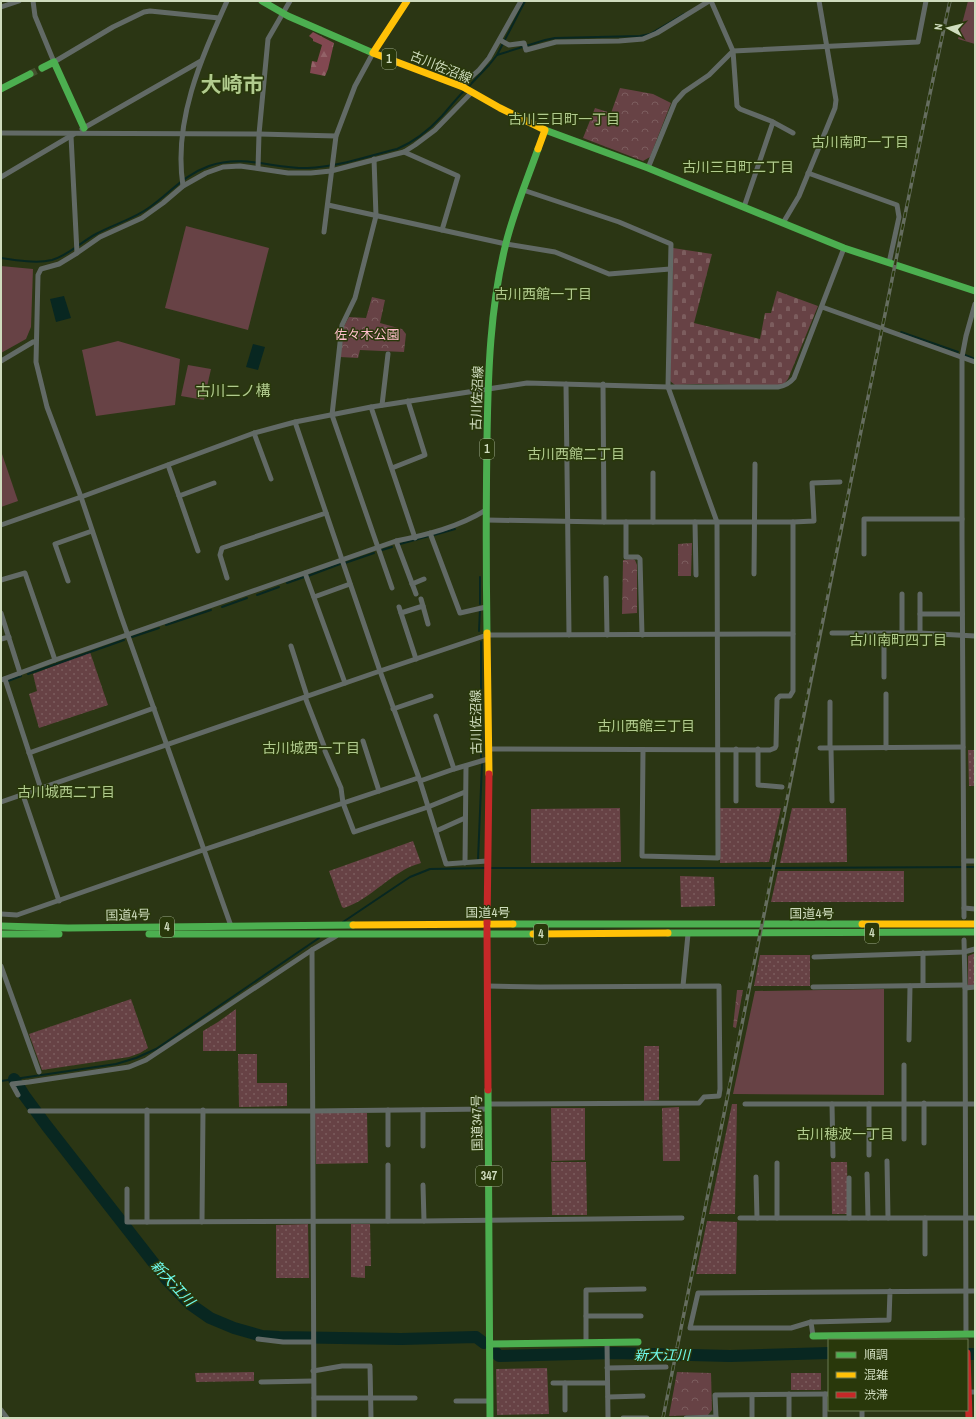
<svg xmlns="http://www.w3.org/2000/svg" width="976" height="1419" font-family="'Archivo Narrow','Noto Sans JP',sans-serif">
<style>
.grass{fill:url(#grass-dots)}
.forest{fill:url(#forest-firs)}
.cemetery{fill:url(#cemetery-stones)}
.park{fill:url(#park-crowns)}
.garden{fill:#674245}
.water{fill:#082721}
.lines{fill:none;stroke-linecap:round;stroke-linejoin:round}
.stream{stroke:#082721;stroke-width:2}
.river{stroke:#082721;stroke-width:12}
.secondary-tunnel{stroke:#444f2e;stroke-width:7;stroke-dasharray:7 3.5;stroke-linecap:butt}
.street{stroke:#626a66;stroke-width:5}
.fast{stroke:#4caf50;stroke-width:7}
.slow{stroke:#ffc107;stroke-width:7}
.jam{stroke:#c62828;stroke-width:7}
.rail-casing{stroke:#656d5f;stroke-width:3.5}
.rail{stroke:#29380b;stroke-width:2;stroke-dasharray:6;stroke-linecap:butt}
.labels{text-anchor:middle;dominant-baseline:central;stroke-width:3;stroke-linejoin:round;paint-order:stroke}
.shield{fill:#29380b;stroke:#9dab88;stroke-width:1}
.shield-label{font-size:12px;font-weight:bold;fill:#cfdcbe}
.street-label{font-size:13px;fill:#cfdcbe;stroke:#29380b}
.park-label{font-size:13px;fill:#ffbfcb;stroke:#29380b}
.neighbourhood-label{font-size:14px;fill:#b1cb8e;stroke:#29380b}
.water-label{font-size:14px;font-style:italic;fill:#70fdf0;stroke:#29380b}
.quarter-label{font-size:15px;fill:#b1cb8e;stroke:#29380b}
.town-label{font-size:21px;font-weight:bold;fill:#b1cb8e;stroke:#29380b}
</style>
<defs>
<pattern id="grass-dots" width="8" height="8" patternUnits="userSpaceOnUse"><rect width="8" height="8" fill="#674245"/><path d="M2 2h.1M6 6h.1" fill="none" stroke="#7c5d5e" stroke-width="1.8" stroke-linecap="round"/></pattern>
<pattern id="forest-firs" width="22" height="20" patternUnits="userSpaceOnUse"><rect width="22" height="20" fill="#824851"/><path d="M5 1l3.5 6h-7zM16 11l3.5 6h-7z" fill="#936268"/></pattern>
<pattern id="cemetery-stones" width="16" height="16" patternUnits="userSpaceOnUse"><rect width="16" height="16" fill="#674245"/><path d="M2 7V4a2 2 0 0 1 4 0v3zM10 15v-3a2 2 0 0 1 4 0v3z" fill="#7c5d5e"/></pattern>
<pattern id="park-crowns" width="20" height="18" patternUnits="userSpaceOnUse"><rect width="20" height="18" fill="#674245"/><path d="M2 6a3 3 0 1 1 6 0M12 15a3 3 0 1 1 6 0" fill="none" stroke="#7c5d5e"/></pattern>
</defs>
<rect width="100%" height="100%" fill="#2b3614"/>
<g class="grass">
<polygon points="90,652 108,705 39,728 29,694 37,691 33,674"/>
<polygon points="968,750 975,750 975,786 969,786"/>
<polygon points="620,808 621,862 531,863 531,809"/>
<polygon points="720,808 781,808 769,862 720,863"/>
<polygon points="792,808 846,808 847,862 780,863"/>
<path d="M413,841L421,863C391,871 372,899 344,908L342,907L329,871Z"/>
<polygon points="778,871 904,871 904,902 771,902"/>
<polygon points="680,876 714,877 715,906 681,907"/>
<polygon points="975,953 975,986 968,986 968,956"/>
<polygon points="760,955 810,955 810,986 754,986"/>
<polygon points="131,999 148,1048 140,1053 129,1057 42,1070 29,1034"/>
<polygon points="236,1009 236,1051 203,1051 203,1031 218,1022"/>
<polygon points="659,1046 659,1100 644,1101 644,1046"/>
<polygon points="238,1054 257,1054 257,1083 287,1083 287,1106 239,1107"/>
<polygon points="732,1104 737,1104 735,1214 709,1214"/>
<polygon points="679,1107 680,1161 663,1161 662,1108"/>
<polygon points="551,1108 585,1108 585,1160 552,1161"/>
<polygon points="315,1113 367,1113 368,1163 316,1164"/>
<polygon points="586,1162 587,1215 552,1215 551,1162"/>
<polygon points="831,1162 847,1162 848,1214 832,1214"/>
<polygon points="707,1221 737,1222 736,1274 696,1274"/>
<polygon points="308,1224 309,1278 276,1278 276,1225"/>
<polygon points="351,1224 370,1224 371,1266 365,1266 365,1278 351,1277"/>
<polygon points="547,1368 549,1414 497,1415 496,1369"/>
<polygon points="254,1372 254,1381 196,1382 195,1373"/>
<rect x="791" y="1373" width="30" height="17"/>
</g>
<polygon class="forest" points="313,32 334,43 328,69 325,76 310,73 312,61 317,62 322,45 313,41 313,39 309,36"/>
<polygon class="cemetery" points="673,248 712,254 694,323 760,339 765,313 771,313 777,291 818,306 788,379 783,385 774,386 697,384 675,385 670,381"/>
<g class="park">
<polygon points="620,88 653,94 671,103 650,157 643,161 583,138 595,108 611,113"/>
<polygon points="372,297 385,300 380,323 402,329 406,334 404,352 360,350 358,358 340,357 344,326 349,317 366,318"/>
<polygon points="692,543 691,576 678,576 678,544"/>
<polygon points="633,559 635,560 637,565 637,613 622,614 623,560"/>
<polygon points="737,990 743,990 736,1028 733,1027"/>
<polygon points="677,1372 711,1373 712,1410 708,1415 669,1416"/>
</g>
<g class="garden">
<polygon points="968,1 975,1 975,44 958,39"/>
<polygon points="186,226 269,248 248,330 165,308"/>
<polygon points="1,266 33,269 31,327 26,339 1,353"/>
<polygon points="118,341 180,359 175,405 96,416 82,350"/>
<polygon points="188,365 211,369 204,400 181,396"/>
<polygon points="1,451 18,501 1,507"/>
<polygon points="884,989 884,1095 733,1094 755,991"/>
</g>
<g class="water">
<polygon points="64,296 71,318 56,322 50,299"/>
<polygon points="253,344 265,347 258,370 246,367"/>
</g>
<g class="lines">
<g class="stream">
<polyline points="497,55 545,40 555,38 640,36 650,34 684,14"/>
<polyline points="468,87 489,65 497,55 525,1"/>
<path d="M1,258C17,260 36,264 52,260C69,255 81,242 96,234C114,224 134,219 150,207C171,192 184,175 209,166C244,154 274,169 308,168C338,167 368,156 397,149C414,142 429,130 442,116C449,108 456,99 464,91"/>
<polyline points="901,332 958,352"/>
<polyline points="965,355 975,359"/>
<polyline points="434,535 455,529"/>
<polyline points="400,544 429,536"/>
<polyline points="382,550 392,547"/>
<polyline points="345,563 374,553"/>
<polyline points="308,576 340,564"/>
<polyline points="287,583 304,577"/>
<polyline points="257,595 279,587"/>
<polyline points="480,604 480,577"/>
<polyline points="222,607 247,598"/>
<polyline points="166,625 211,610"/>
<polyline points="479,631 480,610"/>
<polyline points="132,637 159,628"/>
<polyline points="481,642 481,690"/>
<polyline points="28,674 124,640"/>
<polyline points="8,681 21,676"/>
<polyline points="481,699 481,722"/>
<polyline points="481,731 481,742"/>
<polyline points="481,748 481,757"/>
<polyline points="478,860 482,764"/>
<polyline points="490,868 778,868 975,867"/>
<polyline points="343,922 410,877 430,869 485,868"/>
<polyline points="1,1081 116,1064 136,1058 156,1049 319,938"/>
</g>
<g class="river">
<polyline points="14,1079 24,1095 46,1125 167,1280 190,1304 210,1318 234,1328 262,1336 279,1337 401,1339 476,1337 484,1343"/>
<polyline points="496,1353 499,1356 614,1353 730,1356 829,1353"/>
<polyline points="967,1354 975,1354"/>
</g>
<polyline class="secondary-tunnel" points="30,74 42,68"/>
<g class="street">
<polyline points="33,1 35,16 54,62 113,27 144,12 150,11 219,18"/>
<polyline points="711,1 733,51 737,106 740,109 771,121 793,133"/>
<polyline points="1,7 19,1"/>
<polyline points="500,40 509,45 524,43 526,50 556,42 619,41 643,39 657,33 709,1"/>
<polyline points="461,86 479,70 489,58 521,1"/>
<polyline points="82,129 201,61"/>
<polyline points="1,133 259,134 336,136"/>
<polyline points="71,136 77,253"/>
<polyline points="404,152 458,176 442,230"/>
<polyline points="374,159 376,216 355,298 342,325 332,415 392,588"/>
<polyline points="258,168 259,134 268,39 290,1"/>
<polyline points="648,168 675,102 684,92 709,75 733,51 918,42 926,1"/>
<polyline points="808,173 897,205 899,217 889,263"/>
<polyline points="1,177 74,134"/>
<path d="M183,186C173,121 201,59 227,1"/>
<polyline points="523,190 619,222 671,244 668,387 717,522 718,858 642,856 643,750"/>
<polyline points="328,205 506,244 555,252 609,274 670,269"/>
<polyline points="744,207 773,122"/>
<polyline points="783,223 799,196 835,108 836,100 819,1"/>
<polyline points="324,232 336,136 355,86 373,53"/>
<polyline points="822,307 975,362"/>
<polyline points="1,361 33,342"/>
<polyline points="566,384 569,635"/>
<polyline points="603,384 604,522"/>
<polyline points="382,405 388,354"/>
<polyline points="371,407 415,538"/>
<polyline points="295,422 380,671 420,781 446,864 487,861"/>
<polyline points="254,433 271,479"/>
<polyline points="168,465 179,496 214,483"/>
<polyline points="392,468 425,455 408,401"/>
<polyline points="179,496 198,551"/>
<polyline points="486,520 604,522 793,522 814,521 812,483 840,482"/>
<polyline points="626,522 626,557 638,557 640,559 642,635"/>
<polyline points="653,522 653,473"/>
<polyline points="695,522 696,575"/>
<path d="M1,525L81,497L254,433L295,422L371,407L527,383L668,387H778C785,386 789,384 794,378L844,248"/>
<polyline points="430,533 460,613 486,607"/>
<polyline points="396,541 416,594"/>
<polyline points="864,554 864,519 962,519"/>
<polyline points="305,573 345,683"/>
<polyline points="754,574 755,464"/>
<polyline points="227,578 220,555 222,548 326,513"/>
<polyline points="606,578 607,635"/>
<polyline points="1,580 25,573 55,660"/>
<polyline points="68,581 55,544 92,531"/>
<polyline points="412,584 424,579"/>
<polyline points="920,594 920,633"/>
<polyline points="314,597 350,584"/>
<polyline points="421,599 423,606"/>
<polyline points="399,607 416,659"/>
<polyline points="1,613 20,673"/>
<polyline points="401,613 423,606 428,624"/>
<polyline points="920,614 962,614"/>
<polyline points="832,633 920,633 975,636"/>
<polyline points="884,633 884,677"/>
<polyline points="902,633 902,594"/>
<polyline points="1,639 9,637"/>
<polyline points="291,646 307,696"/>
<polyline points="5,679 41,789"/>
<path d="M1,680L55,660L396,541C426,535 459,527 486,510"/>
<polyline points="886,694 886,748"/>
<polyline points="305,697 324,746"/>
<polyline points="830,702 830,748"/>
<polyline points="393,709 431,696"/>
<polyline points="436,716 454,769"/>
<polyline points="363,741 379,791"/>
<polyline points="820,748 963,747"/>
<polyline points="831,748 832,801"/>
<polyline points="489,749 770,750 775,748 776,746 777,699 780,696 790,696 793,691 793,522"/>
<polyline points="758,749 758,785 782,787"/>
<polyline points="325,751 341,788 343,803 354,832 428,807 465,792"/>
<polyline points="29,753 154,708"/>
<polyline points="420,781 454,769 488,759"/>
<polyline points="23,795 59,901"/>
<polyline points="736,801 736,749"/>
<polyline points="1,802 380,671 487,635 793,634"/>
<polyline points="436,831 465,818"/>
<polyline points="964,861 975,861"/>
<polyline points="465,863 466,766"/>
<polyline points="964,908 975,909"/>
<polyline points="1,914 17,915 203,850 418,778"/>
<polyline points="964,917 962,535 962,357 966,336 975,304"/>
<polyline points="231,926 121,616 81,497 47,407 36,362 38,275 41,269 59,264 77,253 100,237 142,218 163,203 183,186 206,173 223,167 240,166 288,173 311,173 331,171 404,152 415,145 435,130 472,92"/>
<polyline points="964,940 965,985 966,1334"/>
<polyline points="923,953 923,985"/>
<polyline points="814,957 964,952 975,949"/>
<polyline points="1,966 39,1072"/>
<polyline points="683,986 688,934"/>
<polyline points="813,987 965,985"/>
<polyline points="965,988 975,987"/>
<polyline points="909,1040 910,986"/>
<polyline points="904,1065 904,1139"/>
<polyline points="18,1095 12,1084 29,1082 129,1067 146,1060 312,950"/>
<polyline points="924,1103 924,1143"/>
<polyline points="488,1104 699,1103 704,1097 719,1096 720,1089 719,986 540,987 488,986"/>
<polyline points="745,1104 975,1104"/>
<polyline points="832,1104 833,1156"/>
<polyline points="869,1104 869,1155"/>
<polyline points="423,1110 423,1146"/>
<polyline points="30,1111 313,1111 489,1109"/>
<polyline points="388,1145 388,1110"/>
<polyline points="887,1161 888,1218"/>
<polyline points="777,1163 777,1218"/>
<polyline points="867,1174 868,1218"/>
<polyline points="756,1177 757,1218"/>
<polyline points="127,1189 127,1222 424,1221 423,1185"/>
<polyline points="740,1218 975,1218"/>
<polyline points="849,1218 849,1178"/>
<polyline points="925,1218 925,1254"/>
<polyline points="388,1221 388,1165"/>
<polyline points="424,1221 682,1218"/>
<polyline points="147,1222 147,1110"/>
<polyline points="202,1222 203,1110"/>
<polyline points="890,1291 889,1320 811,1322 791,1328 690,1328 698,1293 975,1291"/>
<polyline points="586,1316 641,1316"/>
<polyline points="811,1322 813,1336"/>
<polyline points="258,1339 283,1342 313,1342"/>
<polyline points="607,1342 608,1418"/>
<polyline points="586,1343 586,1290 644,1289"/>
<polyline points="607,1368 666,1367"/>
<polyline points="313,1371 342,1366 370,1366 371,1418"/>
<polyline points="261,1382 313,1381"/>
<polyline points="553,1383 607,1383"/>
<polyline points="565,1383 565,1410"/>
<polyline points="967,1392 975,1392"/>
<polyline points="789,1394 789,1418"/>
<polyline points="825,1394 825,1418"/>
<polyline points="752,1395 752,1418"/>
<polyline points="608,1397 643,1396"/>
<polyline points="314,1398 415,1398"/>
<polyline points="456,1401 490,1401"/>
<polyline points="1,1410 7,1418"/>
<polyline points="862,1410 862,1418"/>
<polyline points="314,1418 312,950 336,936"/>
<polyline points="623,1418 647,1418"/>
<polyline points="686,1418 716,1417"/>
<polyline points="716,1418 715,1395 829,1394"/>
</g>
<g class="fast">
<polyline points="262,1 288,16 373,53"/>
<polyline points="42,68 54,62 84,128"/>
<polyline points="1,89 30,74"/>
<polyline points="545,130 648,168 844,248 975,291"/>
<path d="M487,633C486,568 486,504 487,439C488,373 490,307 506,243C514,211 527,180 538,149"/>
<polyline points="513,924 862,924"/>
<polyline points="1,926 68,928 353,925"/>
<polyline points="668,933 975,932"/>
<polyline points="1,934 59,934"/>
<polyline points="149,934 533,934"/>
<polyline points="488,1090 490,1418"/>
<polyline points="813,1336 975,1334"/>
<polyline points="490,1344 638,1342"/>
</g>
<g class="slow">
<polyline points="407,1 373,53 463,87 500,108 545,130 538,149"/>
<polyline points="487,633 489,774"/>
<polyline points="862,924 975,924"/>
<polyline points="353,925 513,924"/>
<polyline points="533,934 668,933"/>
</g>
<g class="jam">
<polyline points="487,924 489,774"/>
<polyline points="487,928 488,1090"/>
<polyline points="967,1353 969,1418"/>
</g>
<defs>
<path id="rail" d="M663,1418C733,1071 800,724 872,378C898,252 922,126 950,1"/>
</defs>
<use href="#rail" class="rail-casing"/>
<use href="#rail" class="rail"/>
</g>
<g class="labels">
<g class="shield">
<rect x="382" y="49" width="14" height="20" rx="3"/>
<rect x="480" y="439" width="14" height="20" rx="3"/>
<rect x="160" y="917" width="14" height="20" rx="3"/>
<rect x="865" y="923" width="14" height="20" rx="3"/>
<rect x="534" y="924" width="14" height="20" rx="3"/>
<rect x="476" y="1166" width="26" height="20" rx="3"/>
</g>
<g class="shield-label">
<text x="389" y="59">1</text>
<text x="487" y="449">1</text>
<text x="167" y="927">4</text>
<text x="872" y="933">4</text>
<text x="541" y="934">4</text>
<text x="489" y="1176">347</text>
</g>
<g class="street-label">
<text transform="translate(441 67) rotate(22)">古川佐沼線</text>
<text transform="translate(477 398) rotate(-88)">古川佐沼線</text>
<text transform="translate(476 722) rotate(-91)">古川佐沼線</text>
<text x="488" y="912">国道4号</text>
<text x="812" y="913">国道4号</text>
<text transform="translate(128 915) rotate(-1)">国道4号</text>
<text transform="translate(477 1123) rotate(-91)">国道347号</text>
</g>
<g class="park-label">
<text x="367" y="334">佐々木公園</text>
</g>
<g class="neighbourhood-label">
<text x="564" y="119">古川三日町一丁目</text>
<text x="860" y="142">古川南町一丁目</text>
<text x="738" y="167">古川三日町二丁目</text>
<text x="543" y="294">古川西館一丁目</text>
<text x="576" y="454">古川西館二丁目</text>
<text x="898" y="640">古川南町四丁目</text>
<text x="646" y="726">古川西館三丁目</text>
<text x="311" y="748">古川城西一丁目</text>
<text x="66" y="792">古川城西二丁目</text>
<text x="845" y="1134">古川穂波一丁目</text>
</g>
<g class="water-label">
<text transform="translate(173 1283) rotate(47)">新大江川</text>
<text x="662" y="1355">新大江川</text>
</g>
<g class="quarter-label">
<text x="233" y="390">古川二ノ構</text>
</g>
<g class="town-label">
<text x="232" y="84">大崎市</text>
</g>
</g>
<rect width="976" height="1419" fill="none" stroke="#cfdcbe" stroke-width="4"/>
<rect x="828" y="1339" width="140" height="72" fill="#29380b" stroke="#6b7a53"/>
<rect x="836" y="1352" width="20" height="6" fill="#4caf50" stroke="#6b7a53"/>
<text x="864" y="1359" font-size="12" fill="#cfdcbe">順調</text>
<rect x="836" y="1372" width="20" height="6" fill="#ffc107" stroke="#6b7a53"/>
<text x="864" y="1379" font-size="12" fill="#cfdcbe">混雑</text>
<rect x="836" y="1392" width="20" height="6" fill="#c62828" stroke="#6b7a53"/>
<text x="864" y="1399" font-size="12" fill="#cfdcbe">渋滞</text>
<g transform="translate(948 28) rotate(277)" stroke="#29380b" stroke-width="3" paint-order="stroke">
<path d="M0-3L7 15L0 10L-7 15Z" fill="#cfdcbe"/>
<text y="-6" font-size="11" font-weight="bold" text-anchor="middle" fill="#cfdcbe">N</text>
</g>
</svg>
